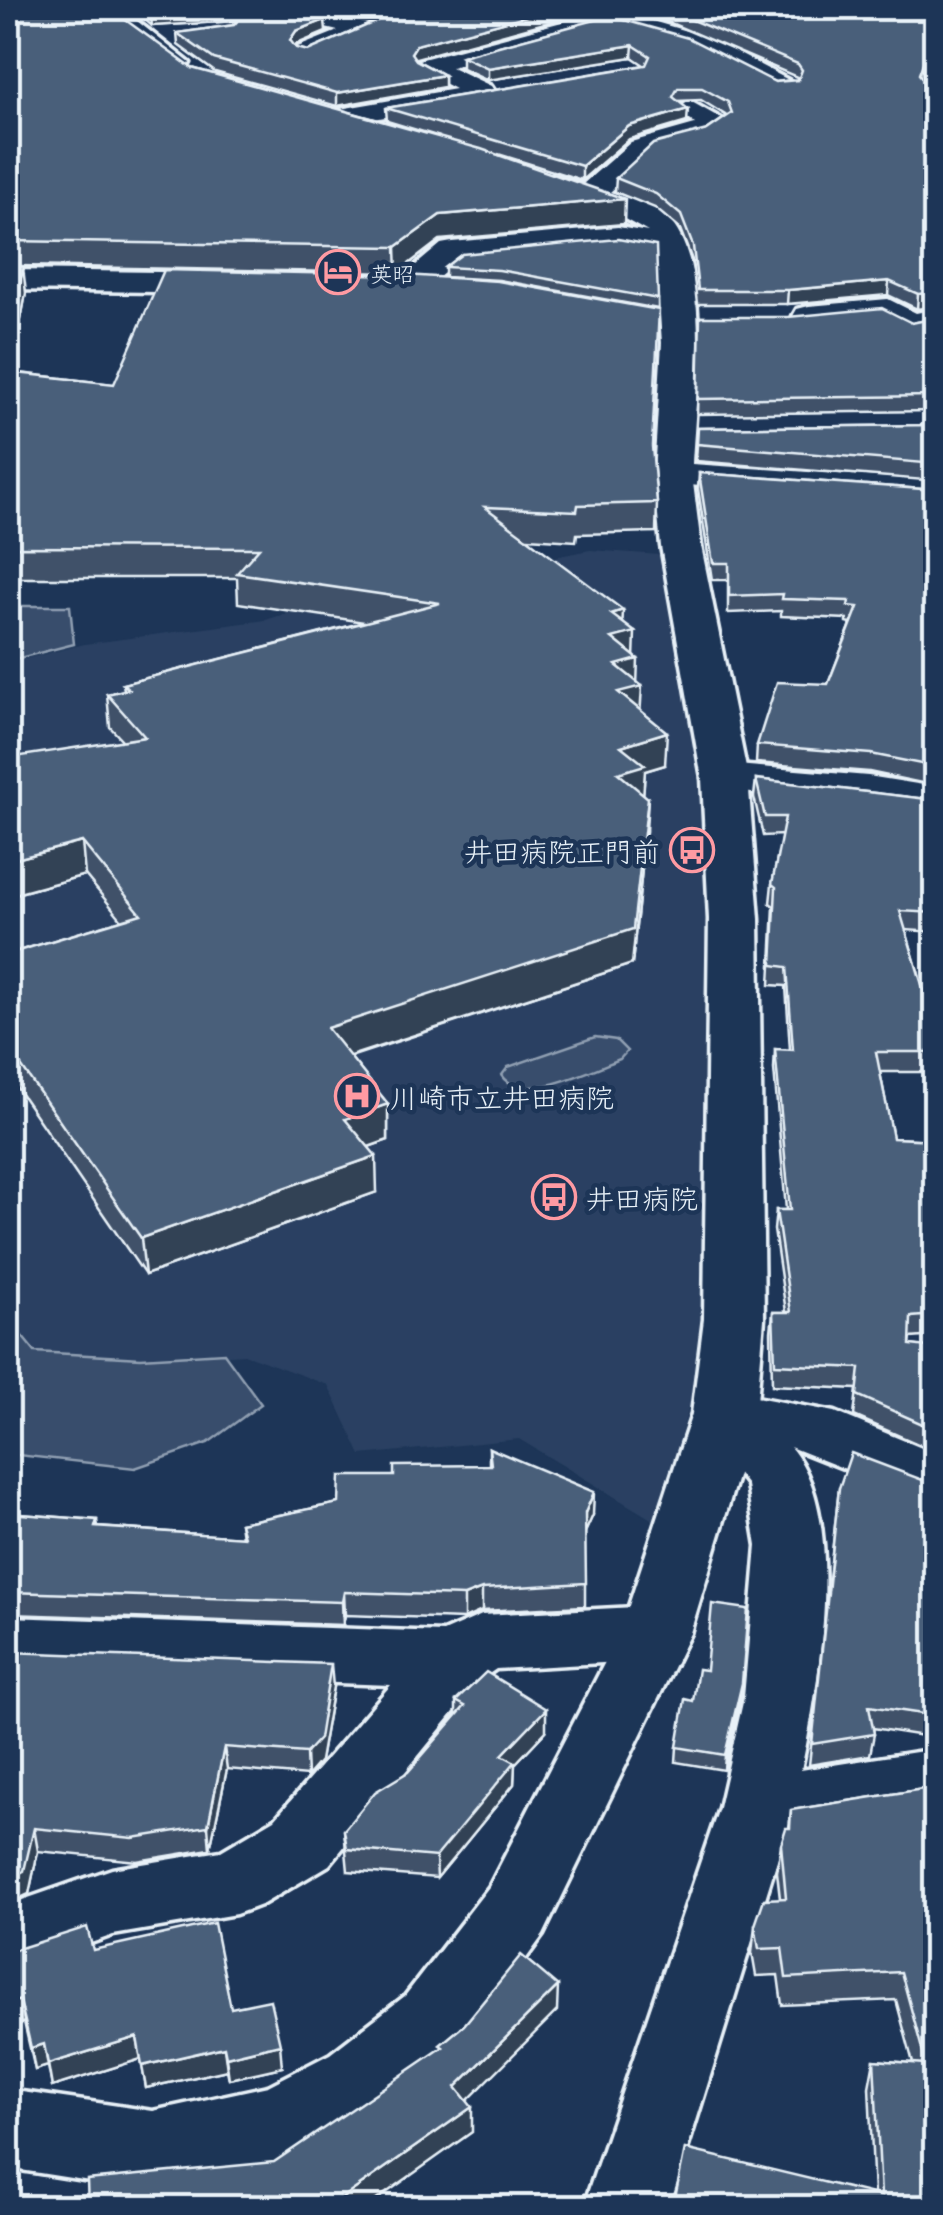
<svg xmlns="http://www.w3.org/2000/svg" width="943" height="2215" font-family="'Playpen Sans','Klee One',sans-serif">
<style>
.built{fill:#2a4162}
.green{fill:#374d6c;stroke:#909fb2;stroke-width:2.5}
.lines{fill:none;stroke-linecap:round;stroke-linejoin:round}
.street-casing{stroke:#e8f1f8;stroke-width:7}
.secondary-casing{stroke:#e8f1f8;stroke-width:7}
.street{fill:#1d3557;fill-rule:evenodd}
.secondary{fill:#1d3557;fill-rule:evenodd}
.wall{fill:#3f5169;stroke:#e8f1f8;stroke-width:2.5}
.shaded-wall{fill:#334255;stroke:#e8f1f8;stroke-width:2.5}
.building{fill:#495e7a;stroke:#e8f1f8;stroke-width:2.5}
.labels{text-anchor:middle;dominant-baseline:central;stroke-width:9;stroke-linejoin:round;paint-order:stroke}
.far-poi-label{font-size:22px;fill:#e8f1f8;stroke:#1d3557;text-anchor:start}
.poi-label{font-size:28px;fill:#e8f1f8;stroke:#1d3557;text-anchor:start}
</style>
<rect width="100%" height="100%" fill="#1d3557"/>
<filter id="ink" filterUnits="userSpaceOnUse"><feTurbulence type="fractalNoise" baseFrequency=".01" numOctaves="2"/><feDisplacementMap in="SourceGraphic" scale="20" xChannelSelector="R" yChannelSelector="G"/><feConvolveMatrix kernelMatrix="1 2 1 2 8 2 1 2 1" color-interpolation-filters="sRGB"/></filter>
<g filter="url(#ink)">
<polygon class="built" points="590,550 660,555 689,696 709,893 703,1299 690,1402 658,1523 519,1439 361,1455 328,1385 244,1354 29,1369 8,1363 8,663 85,644 266,620 315,604"/>
<g class="green">
<polygon points="8,599 11,606 70,606 74,644 8,661"/>
<path d="M595,1037L616,1040L627,1051L620,1059C594,1069 520,1106 502,1075L508,1067Z"/>
<polygon points="8,1319 35,1352 141,1358 224,1353 261,1404 208,1443 135,1468 8,1454"/>
</g>
<g class="lines">
<defs>
<g id="street">
<path d="M103,8H127L132,17L190,63L186,68C159,75 115,31 103,8Z"/>
<polygon points="280,8 301,8 373,25 376,30 307,60 298,57 294,52 298,47 338,31 280,17"/>
<polygon points="611,9 707,37 798,85 794,91 776,91 689,47 615,22 451,67 491,86 495,92 491,98 472,97 459,104 334,126 320,118 334,110 455,89 419,70 415,65 419,60"/>
<path d="M690,101L729,123L705,140L651,154L610,192C630,198 657,205 671,222C712,271 695,403 692,464L936,481V503L660,483L654,475L662,343L656,252L618,245L461,260L417,294H395L390,287L441,244L452,242L618,227L648,232L612,212L542,190L537,184L552,175L583,184L631,142L695,124L676,109Z"/>
<polygon points="8,270 234,273 250,283 234,293 8,290"/>
<polygon points="888,299 916,313 936,309 936,329 910,334 881,319 809,326 797,323 793,316 797,309 809,306"/>
<polygon points="725,764 868,776 936,787 936,815 709,788 702,778 709,768"/>
<path d="M724,1391L835,1412L936,1454V1505L790,1447C849,1514 818,1688 801,1770L936,1749V1810L785,1834L669,2208H583L719,1808L744,1698L757,1546L747,1485L692,1414L702,1398Z"/>
<polygon points="655,1606 680,1614 690,1633 680,1652 655,1660 496,1669 480,1680 329,1865 263,1904 236,1914 113,1935 8,1973 8,1905 112,1869 221,1851 275,1819 391,1685 8,1671 8,1617 443,1632 482,1615"/>
</g>
<polygon id="secondary" points="673,464 686,467 692,475 701,546 748,778 759,919 764,1319 756,1414 690,1633 543,1935 461,2048 388,2108 280,2161 153,2191 8,2168 8,2090 153,2111 268,2086 330,2054 405,1996 489,1887 620,1633 692,1414 704,1319 709,919 702,778 661,546 654,475 660,467"/>
</defs>
<use href="#street" class="street-casing"/>
<use href="#secondary" class="secondary-casing"/>
<use href="#street" class="street"/>
<use href="#secondary" class="secondary"/>
</g>
<g class="wall">
<polygon points="8,8 192,68 440,137 387,121 386,108 644,65 632,57 488,80 462,68 462,56 610,16 775,82 799,79 797,77 659,18 592,8 923,8 936,13 936,74 922,77 923,79 936,82 936,306 917,309 888,295 787,304 697,304 692,260 680,229 655,208 615,192 616,178 707,130 727,116 701,100 678,101 687,122 629,139 582,180 498,154 624,224 440,240 397,273 20,266 26,293 11,372 652,448 657,503 656,532 577,534 576,541 527,538 623,622 634,656 640,711 665,765 645,771 643,794 646,831 632,964 350,1057 388,1104 388,1140 368,1147 377,1192 145,1275 8,1075 8,954 122,920 85,875 8,896 122,740 110,727 107,694 124,690 123,684 364,622 238,603 237,578 14,578 15,584 8,585"/>
<polygon points="132,8 278,8 326,32 297,44 295,46 296,48 308,51 375,22 315,8 574,8 574,15 416,58 415,59 444,75 444,87 337,106 215,72 178,45 177,33 234,25 237,21 152,26"/>
<polygon points="462,254 658,299 658,309 499,280 445,277 445,267"/>
<polygon points="700,317 912,323 936,318 936,411 697,414"/>
<polygon points="936,425 936,481 696,461 698,428"/>
<polygon points="699,473 936,490 936,786 869,772 756,763 757,745 828,684 851,624 847,623 847,619 781,616 781,611 728,613 728,580 712,580 698,489"/>
<polygon points="756,779 936,800 936,932 906,930 925,995 936,995 936,1072 880,1072 893,1138 936,1140 936,1336 911,1338 910,1345 936,1348 936,1452 854,1416 857,1389 772,1385 771,1332 773,1312 786,1312 774,1230 776,1210 786,1210 774,1069 775,1049 790,1050 786,986 770,985 774,906 770,903 772,884 782,835 763,836 754,797"/>
<polygon points="489,1448 593,1515 585,1532 585,1606 482,1611 464,1619 345,1615 343,1625 8,1614 8,1513 97,1520 98,1527 242,1537 240,1523 339,1503 394,1476 489,1465"/>
<polygon points="936,1485 936,1738 873,1728 874,1734 870,1755 809,1765 839,1488"/>
<polygon points="8,1652 333,1687 320,1761 307,1776 227,1769 210,1849 137,1861 38,1851 29,1894 8,1904"/>
<polygon points="740,1697 724,1770 676,1762 677,1747 693,1701"/>
<polygon points="456,1701 546,1731 515,1764 514,1784 437,1878 348,1871 344,1830 408,1772 456,1716"/>
<polygon points="936,1787 936,2208 874,2195 869,2087 874,2060 913,2063 896,2000 782,2005 778,1975 756,1976 752,1953 755,1925 780,1898 777,1872 781,1844 789,1828 791,1810"/>
<polygon points="93,1950 231,2008 282,2067 229,2079 227,2070 146,2088 141,2059 52,2087 48,2066 35,2070 24,2022 8,2029 8,1952"/>
</g>
<g class="shaded-wall">
<polygon points="556,8 574,8 574,15 416,58 411,65 411,53 416,45"/>
<polygon points="237,9 237,21 152,26 151,14"/>
<polygon points="325,20 326,32 297,44 290,52 290,40 296,31"/>
<polygon points="633,45 632,57 488,80 488,68"/>
<polygon points="936,61 936,74 922,76 918,86 919,74 923,63"/>
<polygon points="444,75 444,87 337,106 337,93"/>
<polygon points="688,109 687,122 629,139 582,180 582,166 629,126"/>
<polygon points="625,199 624,224 440,240 397,273 396,247 440,215"/>
<polygon points="23,267 26,293 8,389 8,345"/>
<polygon points="889,281 888,295 787,304 788,290"/>
<polygon points="936,292 936,306 917,309 918,294"/>
<polygon points="623,610 622,635 635,632 634,660 638,659 637,687 642,686 640,718 614,697 611,614"/>
<polygon points="667,732 665,765 645,771 643,798 617,806 621,746"/>
<polygon points="648,798 646,831 632,964 329,1063 327,1028"/>
<polygon points="82,842 85,875 8,896 8,861"/>
<polygon points="388,1104 388,1140 346,1155 345,1119"/>
<polygon points="376,1156 377,1192 145,1275 141,1238"/>
<polygon points="594,1492 593,1515 584,1535 585,1513"/>
<polygon points="482,1589 482,1611 464,1619 464,1596"/>
<polygon points="344,1592 345,1615 343,1625 342,1602"/>
<polygon points="331,1664 333,1687 320,1761 307,1776 306,1753"/>
<polygon points="742,1683 740,1697 724,1770 725,1755"/>
<polygon points="546,1709 546,1731 515,1764 514,1784 437,1878 436,1857 502,1755"/>
<polygon points="224,1747 227,1769 210,1849 208,1826"/>
<polygon points="34,1828 38,1851 29,1894 8,1904 8,1879"/>
<polygon points="558,1986 557,2011 456,2112 456,2087"/>
<polygon points="20,2000 24,2022 8,2029 8,2004"/>
<polygon points="137,2037 141,2059 52,2087 48,2064"/>
<polygon points="44,2044 48,2066 35,2070 31,2048"/>
<polygon points="280,2044 282,2067 229,2079 226,2057"/>
<polygon points="224,2047 227,2070 146,2088 142,2066"/>
<polygon points="472,2107 472,2132 365,2208 328,2208"/>
</g>
<g class="building">
<polygon points="8,8 109,8 192,68 481,149 625,199 440,215 396,247 8,241"/>
<polygon points="144,8 278,8 325,20 296,31 290,40 296,48 308,51 377,21 379,16 374,9 365,8 556,8 416,45 411,53 416,60 444,75 337,93 214,59 177,33 234,25 240,18 237,9 151,14"/>
<polygon points="663,8 923,8 936,13 936,61 923,63 919,74 923,79 936,81 936,292 918,294 889,281 788,290 698,290 693,246 681,215 656,194 616,178 653,144 707,130 732,113 728,102 702,88 678,88 673,97 688,109 629,126 582,166 386,108 646,65 650,56 633,45 488,68 462,56 610,16 688,38 775,82 798,80 802,70 798,64"/>
<polygon points="618,239 656,246 658,299 499,270 445,267 462,254"/>
<polygon points="8,264 23,267 8,345"/>
<polygon points="164,270 405,275 498,281 659,310 652,446 657,503 578,505 577,511 485,507 623,610 611,614 635,632 612,638 638,659 616,665 642,686 618,692 667,732 621,746 645,765 618,773 648,798 633,929 327,1028 388,1104 345,1119 376,1156 141,1238 8,1047 8,954 141,914 82,842 8,861 8,758 145,737 107,694 129,689 123,684 440,603 237,573 259,548 11,547 11,554 8,554 8,372 114,384"/>
<polygon points="882,308 912,323 936,318 936,396 698,399 700,317 788,317"/>
<polygon points="936,425 936,464 697,444 698,428"/>
<polygon points="699,473 936,490 936,767 871,754 757,745 777,682 828,684 858,607 848,606 849,601 782,599 783,594 729,596 729,563 713,563"/>
<polygon points="756,779 936,800 936,913 900,911 925,995 936,995 936,1052 876,1052 893,1138 936,1140 936,1315 911,1317 910,1345 936,1348 936,1430 857,1395 860,1368 775,1364 773,1312 791,1312 776,1210 790,1210 775,1049 793,1050 787,967 772,965 776,887 772,884 785,817 765,817"/>
<polygon points="489,1448 594,1492 585,1513 586,1583 482,1589 464,1596 344,1592 342,1602 8,1592 8,1513 97,1520 95,1527 244,1537 240,1523 339,1503 340,1476 394,1476 394,1466 491,1465"/>
<polygon points="851,1453 936,1485 936,1716 869,1706 874,1734 812,1744 839,1488"/>
<polygon points="712,1604 748,1609 742,1683 725,1755 677,1747 685,1699 693,1701 698,1669 706,1670"/>
<polygon points="8,1652 331,1664 319,1739 306,1753 224,1747 208,1826 133,1838 34,1828 24,1871 8,1879"/>
<polygon points="486,1672 546,1709 502,1755 515,1762 436,1857 347,1849 344,1830 375,1792 408,1772 465,1706 456,1701"/>
<polygon points="936,1787 936,2208 673,2208 685,2149 881,2196 874,2060 926,2064 901,1972 786,1978 782,1948 759,1949 755,1925 764,1899 786,1898 781,1844 786,1828 790,1828 791,1810"/>
<polygon points="214,1923 231,2008 270,2000 280,2044 226,2057 224,2047 142,2066 137,2037 48,2064 44,2044 31,2048 20,2000 8,2004 8,1952 87,1927 93,1950"/>
<polygon points="521,1955 558,1986 456,2087 472,2107 328,2208 88,2208 87,2180 274,2162 443,2047 440,2045 464,2025"/>
</g>
</g>
<defs>
<symbol id="hotel-ring" viewBox="-11 -11 22 22"><circle r="9.5" fill="#1d3557" stroke="#ff9aa2" stroke-width="1.5"/><path d="M-6-4.5h1.5V1H6V5H4.5V3h-9V5H-6ZM-4 0a1.8 1.8 0 1 1 3.6 0ZM.5 0V-2.5h3Q6-2.5 6 0Z" fill="#ff9aa2"/></symbol>
<symbol id="bus-ring" viewBox="-11 -11 22 22"><circle r="9.5" fill="#1d3557" stroke="#ff9aa2" stroke-width="1.5"/><path d="M-5-6H5V4H4V6H2V4H-2V6H-4V4H-5ZM-3.5-4V0h7V-4ZM-3.5 1.2v1.5H-2V1.2ZM2 1.2v1.5H3.5V1.2Z" fill="#ff9aa2"/></symbol>
<symbol id="hospital-ring" viewBox="-11 -11 22 22"><circle r="9.5" fill="#1d3557" stroke="#ff9aa2" stroke-width="1.5"/><path d="M-5-5h3v3.5h4V-5h3V5h-3V1.5h-4V5h-3Z" fill="#ff9aa2"/></symbol>
</defs>
<g fill-rule="evenodd">
<use href="#hotel-ring" x="313" y="247" width="50" height="50"/>
<use href="#bus-ring" x="667" y="825" width="50" height="50"/>
<use href="#hospital-ring" x="332" y="1071" width="50" height="50"/>
<use href="#bus-ring" x="529" y="1172" width="50" height="50"/>
</g>
<g class="labels">
<g class="far-poi-label">
<text x="370" y="272">英昭</text>
</g>
<g class="poi-label">
<text x="660" y="850" text-anchor="end">井田病院正門前</text>
<text x="390" y="1096">川崎市立井田病院</text>
<text x="586" y="1197">井田病院</text>
</g>
</g>
<rect width="943" height="2215" fill="none" stroke="#1d3557" stroke-width="40"/>
<rect x="20" y="20" width="903" height="2175" fill="none" stroke="#e8f1f8" stroke-width="4" filter="url(#ink)"/>
</svg>
